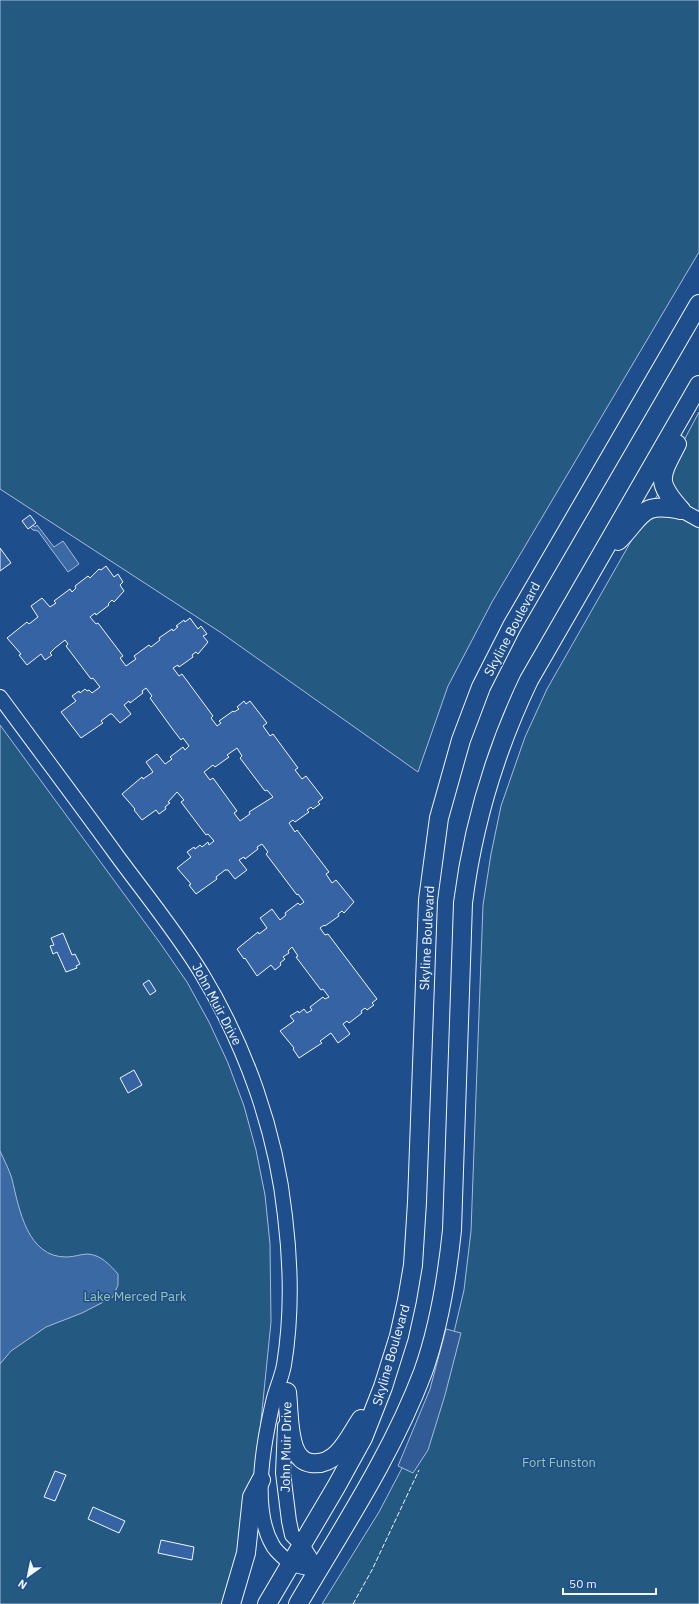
<svg xmlns="http://www.w3.org/2000/svg" width="699" height="1604" font-family="'IBM Plex Sans',sans-serif">
<style>
.green{fill:#245a82;stroke:#a8bbd7}
.parking{fill:#305b95;stroke:#a8bbd7}
.water{fill:#3b69a3;stroke:#a8bbd7}
.building{fill:#3563a3;stroke:#f2f6ff;fill-rule:evenodd}
.lines{fill:none;stroke-linecap:round;stroke-linejoin:round}
.minor-casing{stroke:#f2f6ff;stroke-width:16}
.major-casing{stroke:#f2f6ff;stroke-width:20}
.minor{stroke:#1f4e8c;stroke-width:14}
.major{stroke:#1f4e8c;stroke-width:18}
.fence{stroke:#f2f6ff;stroke-width:1;stroke-dasharray:5 2;stroke-linecap:butt}
.labels{text-anchor:middle;dominant-baseline:central;stroke-width:3;stroke-linejoin:round;paint-order:stroke}
.street-label{font-size:13px;fill:#f2f6ff;stroke:#1f4e8c}
.park-label{font-size:13px;fill:#97c8a6;stroke:#1f4e8c}
</style>
<rect width="100%" height="100%" fill="#1f4e8c"/>
<g class="green">
<polygon points="0,0 699,0 699,252 492,602 448,686 418,772 220,632 0,489"/>
<polygon points="699,412 699,1604 322,1604 379,1512 412,1449 450,1349 464,1290 471,1231 483,905 491,854 501,806 525,737 547,689 671,471 672,463"/>
<polygon points="0,725 160,943 187,982 209,1022 228,1063 244,1106 256,1150 265,1195 270,1244 271,1322 255,1480 228,1604 0,1604"/>
</g>
<polygon class="parking" points="446,1329 461,1333 445,1395 428,1450 413,1473 398,1466 430,1389"/>
<g class="water">
<polygon points="33,525 35,527 37,525 54,547 63,541 79,564 68,572 38,531 33,530 30,527"/>
<path d="M0,1151C4,1160 9,1169 12,1179C19,1208 27,1258 67,1257C74,1257 81,1254 88,1254C101,1255 110,1265 118,1274V1285L113,1297L82,1313L46,1327L11,1351L0,1364Z"/>
</g>
<g class="building">
<polygon points="30,515 36,523 28,529 22,521"/>
<polygon points="0,548 11,563 0,571"/>
<path d="M106,566L114,577L118,574L123,582L120,585L124,591L114,602L112,600L108,604L109,605L96,615L95,613L90,617L96,624L98,623L123,656L120,658L126,666L136,659L134,656L149,645L151,647L160,640L159,638L172,629L173,631L178,627L176,626L184,620L185,622L190,618L198,629L201,626L207,634L203,636L208,642L198,654L196,652L192,655L193,657L179,667L178,665L173,668L179,676L182,674L213,716L211,718L217,726L221,723L219,721L233,711L234,712L239,709L237,707L244,701L246,704L250,701L267,723L263,726L270,736L273,734L298,768L295,770L302,779L306,776L323,798L318,802L320,804L313,809L311,807L307,810L309,812L295,822L293,820L289,823L295,832L297,830L329,872L326,874L332,883L336,880L354,902L344,913L342,911L338,914L339,916L325,926L324,925L320,928L325,935L328,934L377,999L372,1003L374,1005L367,1010L365,1008L361,1011L362,1013L349,1023L347,1021L343,1024L350,1034L338,1043L331,1033L320,1041L322,1043L299,1058L293,1049L294,1048L280,1031L294,1021L290,1016L298,1011L299,1013L304,1009L307,1013L312,1010L310,1007L323,997L325,999L329,997L323,989L321,990L296,957L298,956L292,947L288,951L289,953L283,957L285,959L280,963L281,965L275,970L271,965L257,976L245,958L244,959L237,949L258,932L259,934L267,928L260,918L272,909L280,920L286,915L285,913L298,903L300,905L304,902L298,894L297,895L266,854L268,852L262,844L257,847L258,849L245,859L244,857L239,860L247,870L235,879L228,870H225L216,877L217,879L196,894L189,885L191,884L177,868L191,857L187,852L194,847L195,849L200,845L202,847L208,842L209,845L214,841L208,834L206,835L181,802L184,800L177,792L168,802L170,803L165,807L166,809L159,814L156,810L142,820L134,810L135,809L122,794L142,777L143,779L153,772L146,762L157,754L165,764L172,759L170,757L183,747L185,750L189,746L183,738L181,740L174,731L150,698L152,696L146,688L142,691L143,693L130,703L129,701L124,705L131,714L120,723L112,714H110L101,721L103,723L81,738L61,712L76,701L72,696L79,691L80,693L85,689L87,691L89,690L92,693L100,687L93,678L91,679L66,646L68,644L65,640L55,648L50,653L52,655L45,660L41,654L27,665L19,655L21,654L7,638L27,622L29,624L38,617L31,606L42,598L50,607L56,603L54,601L70,589L72,592L76,588L75,586L88,576L90,578L99,569L101,570ZM237,748L242,756L240,758L265,791L267,790L273,797L249,812L250,814L240,821L234,813L237,811L213,778L210,780L204,772L213,765L215,767L229,757L227,755Z"/>
<polygon points="63,933 72,955 75,954 80,964 76,966 77,968 66,972 57,952 53,954 50,946 54,945 51,938"/>
<polygon points="149,980 156,991 150,995 143,984"/>
<polygon points="134,1070 142,1085 128,1093 120,1078"/>
<polygon points="55,1471 66,1475 55,1501 44,1497"/>
<polygon points="93,1507 125,1521 119,1533 88,1519"/>
<polygon points="161,1540 194,1547 192,1560 158,1553"/>
</g>
<g class="lines">
<defs>
<g id="minor">
<polyline points="681,510 699,520"/>
<path d="M0,697C39,750 79,803 118,857C146,895 177,933 202,974C246,1047 276,1131 285,1216C291,1265 292,1316 284,1365C282,1376 277,1387 274,1398C264,1439 251,1507 272,1544C275,1551 283,1557 289,1562C297,1567 309,1568 318,1570"/>
<polyline points="285,1426 283,1473 289,1521 292,1535 302,1545 318,1570"/>
</g>
<g id="major">
<path d="M677,444C660,477 655,481 681,510"/>
<path d="M618,541C643,516 640,501 681,510"/>
<path d="M287,1392C289,1410 288,1430 294,1447C297,1455 302,1462 311,1463C337,1467 349,1437 361,1419"/>
<polyline points="231,1604 246,1553 252,1497 261,1480"/>
<polyline points="267,1604 336,1487 363,1438 383,1387 399,1336 407,1300 413,1265 417,1202 428,900 439,818 461,740 481,687 512,626 699,304"/>
<path d="M298,1604C342,1529 392,1454 423,1372C439,1327 447,1278 452,1230L463,903C473,824 495,751 529,680L699,385"/>
</g>
</defs>
<use href="#minor" class="minor-casing"/>
<use href="#major" class="major-casing"/>
<use href="#minor" class="minor"/>
<use href="#major" class="major"/>
<polyline class="fence" points="353,1604 372,1570 419,1470"/>
</g>
<g class="labels">
<g class="street-label">
<text transform="translate(512 629) rotate(-62)">Skyline Boulevard</text>
<text transform="translate(427 938) rotate(-87)">Skyline Boulevard</text>
<text transform="translate(217 1004) rotate(62)">John Muir Drive</text>
<text transform="translate(391 1355) rotate(-74)">Skyline Boulevard</text>
<text transform="translate(286 1447) rotate(-89)">John Muir Drive</text>
</g>
<g class="park-label">
<text x="135" y="1296">Lake Merced Park</text>
<text x="559" y="1462">Fort Funston</text>
</g>
</g>
<g transform="translate(28 1576) rotate(213)" stroke="#1f4e8c" stroke-width="3" paint-order="stroke">
<path d="M0-3L7 15L0 10L-7 15Z" fill="#f2f6ff"/>
<text y="-6" font-size="11" font-weight="bold" text-anchor="middle" fill="#f2f6ff">N</text>
</g>
<path d="M563 1588v6h93v-6" fill="none" stroke="#f2f6ff" stroke-width="2"/>
<text x="569" y="1588" font-size="12" fill="#f2f6ff" stroke="#1f4e8c" stroke-width="3" paint-order="stroke">50 m</text>
</svg>
